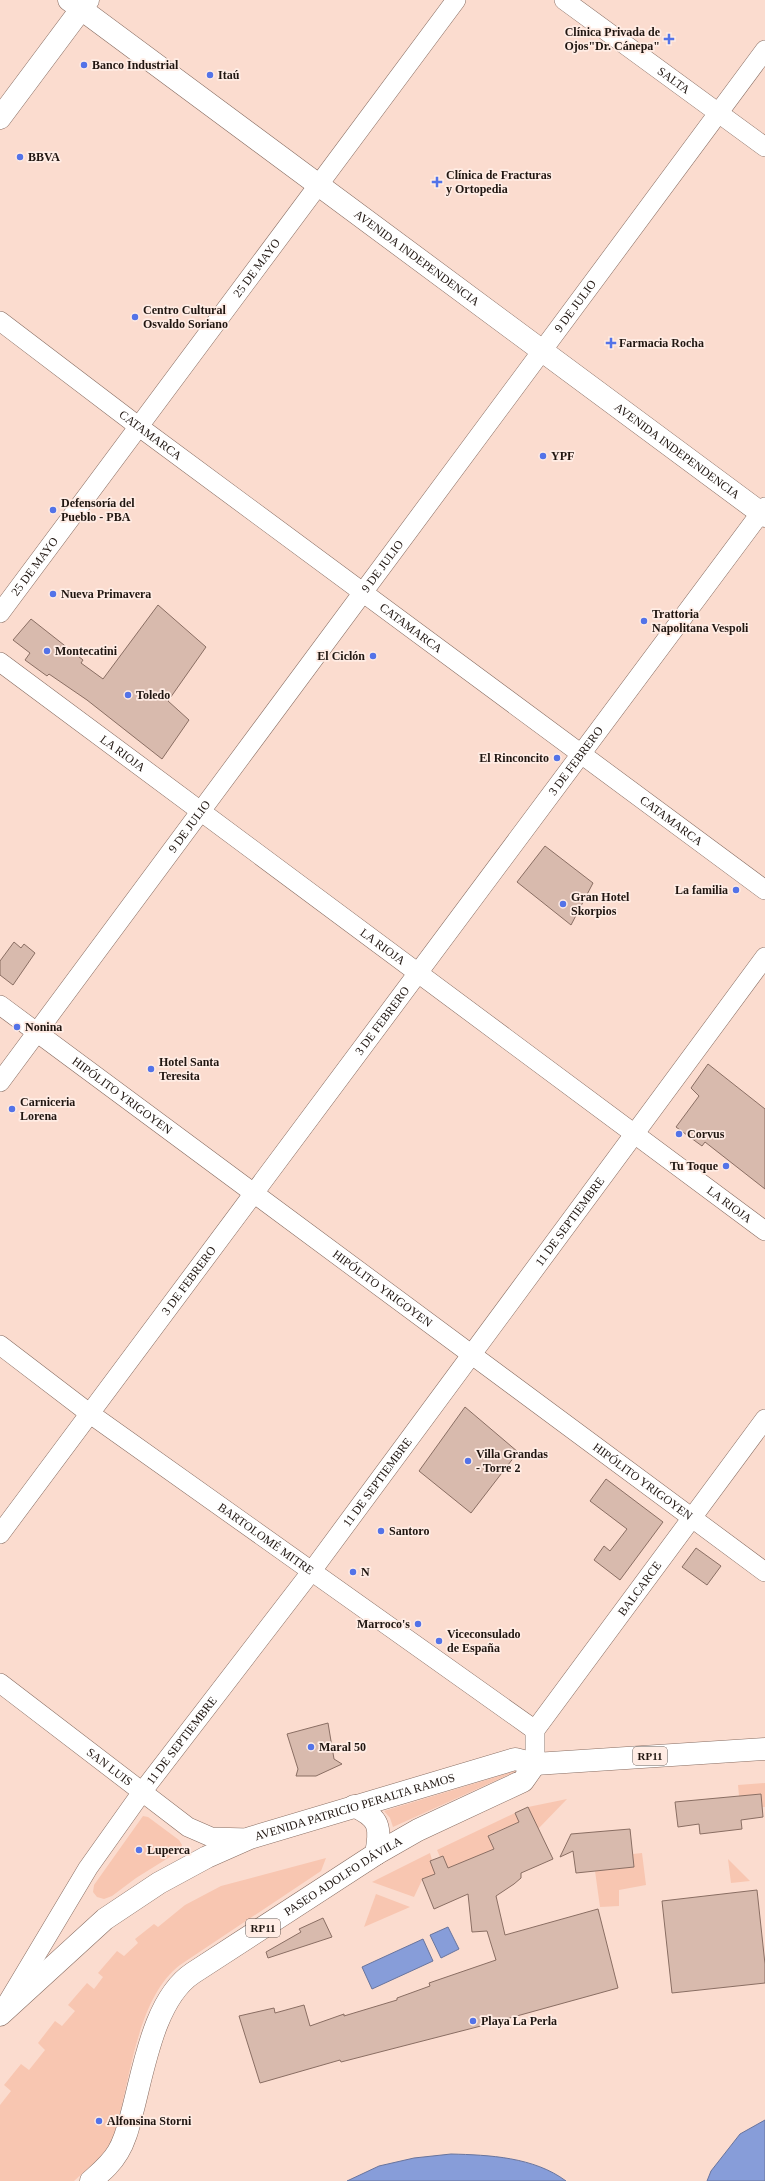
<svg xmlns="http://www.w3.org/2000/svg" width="765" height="2181" font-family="'Times New Roman',serif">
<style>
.green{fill:#f8c6b1}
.water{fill:#879dd9;stroke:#68749d}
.building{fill:#d8baad;stroke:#8a6e63}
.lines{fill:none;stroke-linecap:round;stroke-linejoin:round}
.street-casing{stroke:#876c61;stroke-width:20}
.primary-casing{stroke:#876c61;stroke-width:23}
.street{stroke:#fff;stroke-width:19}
.primary{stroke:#fff;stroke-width:22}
.poi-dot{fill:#5373e8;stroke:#ffece4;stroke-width:1.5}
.labels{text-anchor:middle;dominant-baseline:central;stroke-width:3.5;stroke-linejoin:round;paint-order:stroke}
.shield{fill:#ffece4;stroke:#635650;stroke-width:1}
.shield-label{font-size:11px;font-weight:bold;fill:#201611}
.poi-label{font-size:12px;font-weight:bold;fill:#201611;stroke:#ffece4;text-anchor:start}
.street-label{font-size:12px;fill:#201611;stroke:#ffece4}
</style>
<rect width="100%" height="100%" fill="#fbdccf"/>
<g class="green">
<polygon points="519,1770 393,1827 390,1818 384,1811"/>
<polygon points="765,1783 765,1807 762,1807 761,1794 739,1796 738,1785"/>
<polygon points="567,1799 538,1829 528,1807"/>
<polygon points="515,1813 519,1822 488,1835 494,1849 448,1868 443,1856 440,1857 437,1850"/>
<polygon points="143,1816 148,1817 179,1840 182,1845 181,1850 136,1878 112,1896 104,1899 97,1897 93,1892 94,1885"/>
<polygon points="430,1853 432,1860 430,1861 435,1874 422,1880 414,1897 372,1882"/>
<polygon points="642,1853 646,1885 619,1890 619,1906 600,1907 595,1871 634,1867 633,1854"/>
<path d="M326,1858L321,1871L180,1965C143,1993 133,2058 123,2100C120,2114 118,2129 112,2141C103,2157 87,2169 74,2181H0V2105L11,2091L4,2085L21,2064L29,2070L45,2050L38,2043L55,2021L62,2026L75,2011L68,2005L87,1983L94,1989L103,1977L98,1973L117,1951L124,1956L138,1943L135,1939L154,1924L158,1927L185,1905L221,1886Z"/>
<polygon points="728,1859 750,1881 731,1883"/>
<polygon points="376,1894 410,1907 364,1927"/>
</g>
<g class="water">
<polygon points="448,1927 459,1949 441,1958 430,1935"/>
<polygon points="423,1939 433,1961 372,1989 362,1967"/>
<polygon points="765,2120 765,2181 707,2181 711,2171 740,2134"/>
<path d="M451,2154C489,2155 534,2157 566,2181H347L379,2166L414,2158Z"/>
</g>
<g class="building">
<polygon points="158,605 206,647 168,701 189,720 162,759 87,700 49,674 47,676 25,660 30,653 13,640 31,619 83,660 81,663 103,679"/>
<polygon points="545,846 593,883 571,925 517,882"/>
<polygon points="14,942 21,948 24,944 35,953 13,985 0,975 0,961"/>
<polygon points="708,1064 765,1109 765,1189 705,1142 702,1146 676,1127 699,1096 691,1088"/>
<polygon points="465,1407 518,1452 471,1513 419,1471"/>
<polygon points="606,1479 663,1522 620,1580 594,1560 604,1546 610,1551 627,1529 590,1501"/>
<polygon points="696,1548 721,1566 707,1585 682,1567"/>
<polygon points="328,1723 334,1759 342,1764 316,1776 296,1776 298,1769 287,1734"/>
<polygon points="761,1794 763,1817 741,1820 742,1829 700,1834 699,1824 678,1827 675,1802"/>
<polygon points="528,1807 553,1859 521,1873 521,1878 514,1884 496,1896 505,1935 598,1909 618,1988 477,2027 341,2062 340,2060 260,2083 239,2016 274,2008 275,2013 304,2005 310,2026 344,2014 344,2016 397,2000 397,1998 430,1986 429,1983 496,1960 487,1931 472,1932 468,1894 434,1909 422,1879 435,1874 430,1861 443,1856 448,1868 494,1849 488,1836 519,1822 515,1813"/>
<polygon points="630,1829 634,1867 576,1873 573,1851 560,1857 571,1834"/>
<polygon points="757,1890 765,1964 765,1983 672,1993 662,1901"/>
<polygon points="323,1918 332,1937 268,1958 266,1952 301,1932 299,1929"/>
</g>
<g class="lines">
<defs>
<g id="street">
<path id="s1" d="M564,0L765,147"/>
<path id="s2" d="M0,321L138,426L765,890"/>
<path id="s3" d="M0,613L456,0"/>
<path id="s4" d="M0,662L765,1231"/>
<path id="s5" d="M0,1005L765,1572"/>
<path id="s6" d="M0,1082L765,50"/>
<path id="s7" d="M0,1345L89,1413L535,1730"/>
<path id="s8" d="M0,1534L765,507"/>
<path id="s9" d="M0,1683L188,1827L211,1837L248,1838"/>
<path id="s10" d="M535,1764V1730L765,1419"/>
<path id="s11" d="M6,2005L88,1868L142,1792L311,1572L765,957"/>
</g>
<g id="primary">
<path id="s12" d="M69,0L765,516"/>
<polyline points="0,118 88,0"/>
<path d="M354,1806C380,1818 381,1827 376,1854"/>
<path id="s13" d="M0,2015L105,1919L159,1883L207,1857L250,1838L515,1759L535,1764L765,1749"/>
<path id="s14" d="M91,2181C101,2172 111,2164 118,2152C126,2139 129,2124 133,2109C144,2067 155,1998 193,1973L376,1854L418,1830L523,1781L535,1764"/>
</g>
</defs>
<use href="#street" class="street-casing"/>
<use href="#primary" class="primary-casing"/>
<use href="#street" class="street"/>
<use href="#primary" class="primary"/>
</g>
<g class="poi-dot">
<path d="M667 33h4v4h4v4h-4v4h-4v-4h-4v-4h4z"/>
<circle cx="84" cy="65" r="4"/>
<circle cx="210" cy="75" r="4"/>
<circle cx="20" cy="157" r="4"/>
<path d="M435 176h4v4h4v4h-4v4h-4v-4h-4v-4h4z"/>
<circle cx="135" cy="317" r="4"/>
<path d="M609 337h4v4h4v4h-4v4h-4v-4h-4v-4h4z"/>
<circle cx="543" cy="456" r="4"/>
<circle cx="53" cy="510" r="4"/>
<circle cx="53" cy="594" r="4"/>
<circle cx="644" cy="621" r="4"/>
<circle cx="47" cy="651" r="4"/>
<circle cx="373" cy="656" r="4"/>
<circle cx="128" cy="695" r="4"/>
<circle cx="557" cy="758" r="4"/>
<circle cx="736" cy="890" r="4"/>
<circle cx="563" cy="904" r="4"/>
<circle cx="17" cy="1027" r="4"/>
<circle cx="151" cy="1069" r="4"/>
<circle cx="12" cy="1109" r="4"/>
<circle cx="679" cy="1134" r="4"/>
<circle cx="726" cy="1166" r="4"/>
<circle cx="468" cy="1461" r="4"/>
<circle cx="381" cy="1531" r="4"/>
<circle cx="353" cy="1572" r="4"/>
<circle cx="418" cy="1624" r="4"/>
<circle cx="439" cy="1641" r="4"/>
<circle cx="311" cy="1747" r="4"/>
<circle cx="139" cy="1850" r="4"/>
<circle cx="473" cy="2021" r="4"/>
<circle cx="99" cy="2121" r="4"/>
</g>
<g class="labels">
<g class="shield">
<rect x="633" y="1747" width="34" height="18" rx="3"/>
<rect x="246" y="1919" width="34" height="18" rx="3"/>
</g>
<g class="shield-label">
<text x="650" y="1756">RP11</text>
<text x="263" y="1928">RP11</text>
</g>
<g class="poi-label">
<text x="660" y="32" text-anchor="end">Clínica Privada de<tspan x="660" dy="14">Ojos"Dr. Cánepa"</tspan></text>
<text x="92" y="65">Banco Industrial</text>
<text x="218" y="75">Itaú</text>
<text x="28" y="157">BBVA</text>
<text x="446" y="175">Clínica de Fracturas<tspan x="446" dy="14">y Ortopedia</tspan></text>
<text x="143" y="310">Centro Cultural<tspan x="143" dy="14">Osvaldo Soriano</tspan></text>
<text x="619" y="343">Farmacia Rocha</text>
<text x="551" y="456">YPF</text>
<text x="61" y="503">Defensoría del<tspan x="61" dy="14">Pueblo - PBA</tspan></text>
<text x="61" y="594">Nueva Primavera</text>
<text x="652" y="614">Trattoria<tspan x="652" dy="14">Napolitana Vespoli</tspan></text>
<text x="55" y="651">Montecatini</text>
<text x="365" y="656" text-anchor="end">El Ciclón</text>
<text x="136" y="695">Toledo</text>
<text x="549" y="758" text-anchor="end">El Rinconcito</text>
<text x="728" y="890" text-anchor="end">La familia</text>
<text x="571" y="897">Gran Hotel<tspan x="571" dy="14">Skorpios</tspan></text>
<text x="25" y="1027">Nonina</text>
<text x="159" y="1062">Hotel Santa<tspan x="159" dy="14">Teresita</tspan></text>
<text x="20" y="1102">Carniceria<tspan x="20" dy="14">Lorena</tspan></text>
<text x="687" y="1134">Corvus</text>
<text x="718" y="1166" text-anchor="end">Tu Toque</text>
<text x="476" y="1454">Villa Grandas<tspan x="476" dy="14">- Torre 2</tspan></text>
<text x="389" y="1531">Santoro</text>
<text x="361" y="1572">N</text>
<text x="410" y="1624" text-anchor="end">Marroco's</text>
<text x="447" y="1634">Viceconsulado<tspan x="447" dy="14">de España</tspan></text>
<text x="319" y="1747">Maral 50</text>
<text x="147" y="1850">Luperca</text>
<text x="481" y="2021">Playa La Perla</text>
<text x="107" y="2121">Alfonsina Storni</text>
</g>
<g class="street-label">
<text stroke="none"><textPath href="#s1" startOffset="136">SALTA</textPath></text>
<text stroke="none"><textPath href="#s12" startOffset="433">AVENIDA INDEPENDENCIA</textPath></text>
<text stroke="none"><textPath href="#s3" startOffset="430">25 DE MAYO</textPath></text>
<text stroke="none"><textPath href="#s6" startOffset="966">9 DE JULIO</textPath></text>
<text stroke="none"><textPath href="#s2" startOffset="189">CATAMARCA</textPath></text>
<text stroke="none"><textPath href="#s12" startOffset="757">AVENIDA INDEPENDENCIA</textPath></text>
<text stroke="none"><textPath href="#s3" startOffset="58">25 DE MAYO</textPath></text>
<text stroke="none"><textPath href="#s6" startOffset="642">9 DE JULIO</textPath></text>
<text stroke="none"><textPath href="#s2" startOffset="513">CATAMARCA</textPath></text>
<text stroke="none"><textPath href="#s4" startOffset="153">LA RIOJA</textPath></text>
<text stroke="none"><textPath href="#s8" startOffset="964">3 DE FEBRERO</textPath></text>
<text stroke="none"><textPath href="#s2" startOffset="837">CATAMARCA</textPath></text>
<text stroke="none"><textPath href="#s6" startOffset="318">9 DE JULIO</textPath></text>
<text stroke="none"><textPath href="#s4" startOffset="477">LA RIOJA</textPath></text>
<text stroke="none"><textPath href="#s8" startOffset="640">3 DE FEBRERO</textPath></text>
<text stroke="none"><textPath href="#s5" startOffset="152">HIPÓLITO YRIGOYEN</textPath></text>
<text stroke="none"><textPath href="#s4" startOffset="909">LA RIOJA</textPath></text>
<text stroke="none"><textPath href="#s11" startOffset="966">11 DE SEPTIEMBRE</textPath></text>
<text stroke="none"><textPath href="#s8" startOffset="316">3 DE FEBRERO</textPath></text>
<text stroke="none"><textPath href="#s5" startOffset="476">HIPÓLITO YRIGOYEN</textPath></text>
<text stroke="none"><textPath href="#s11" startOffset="642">11 DE SEPTIEMBRE</textPath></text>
<text stroke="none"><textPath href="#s5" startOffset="800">HIPÓLITO YRIGOYEN</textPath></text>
<text stroke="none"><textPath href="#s7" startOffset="329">BARTOLOMÉ MITRE</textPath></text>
<text stroke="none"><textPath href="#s10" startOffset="210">BALCARCE</textPath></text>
<text stroke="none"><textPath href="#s11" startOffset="318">11 DE SEPTIEMBRE</textPath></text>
<text stroke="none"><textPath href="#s9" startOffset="138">SAN LUIS</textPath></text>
<text stroke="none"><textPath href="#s13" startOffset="418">AVENIDA PATRICIO PERALTA RAMOS</textPath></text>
<text stroke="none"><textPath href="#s14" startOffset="416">PASEO ADOLFO DÁVILA</textPath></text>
</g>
</g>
</svg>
